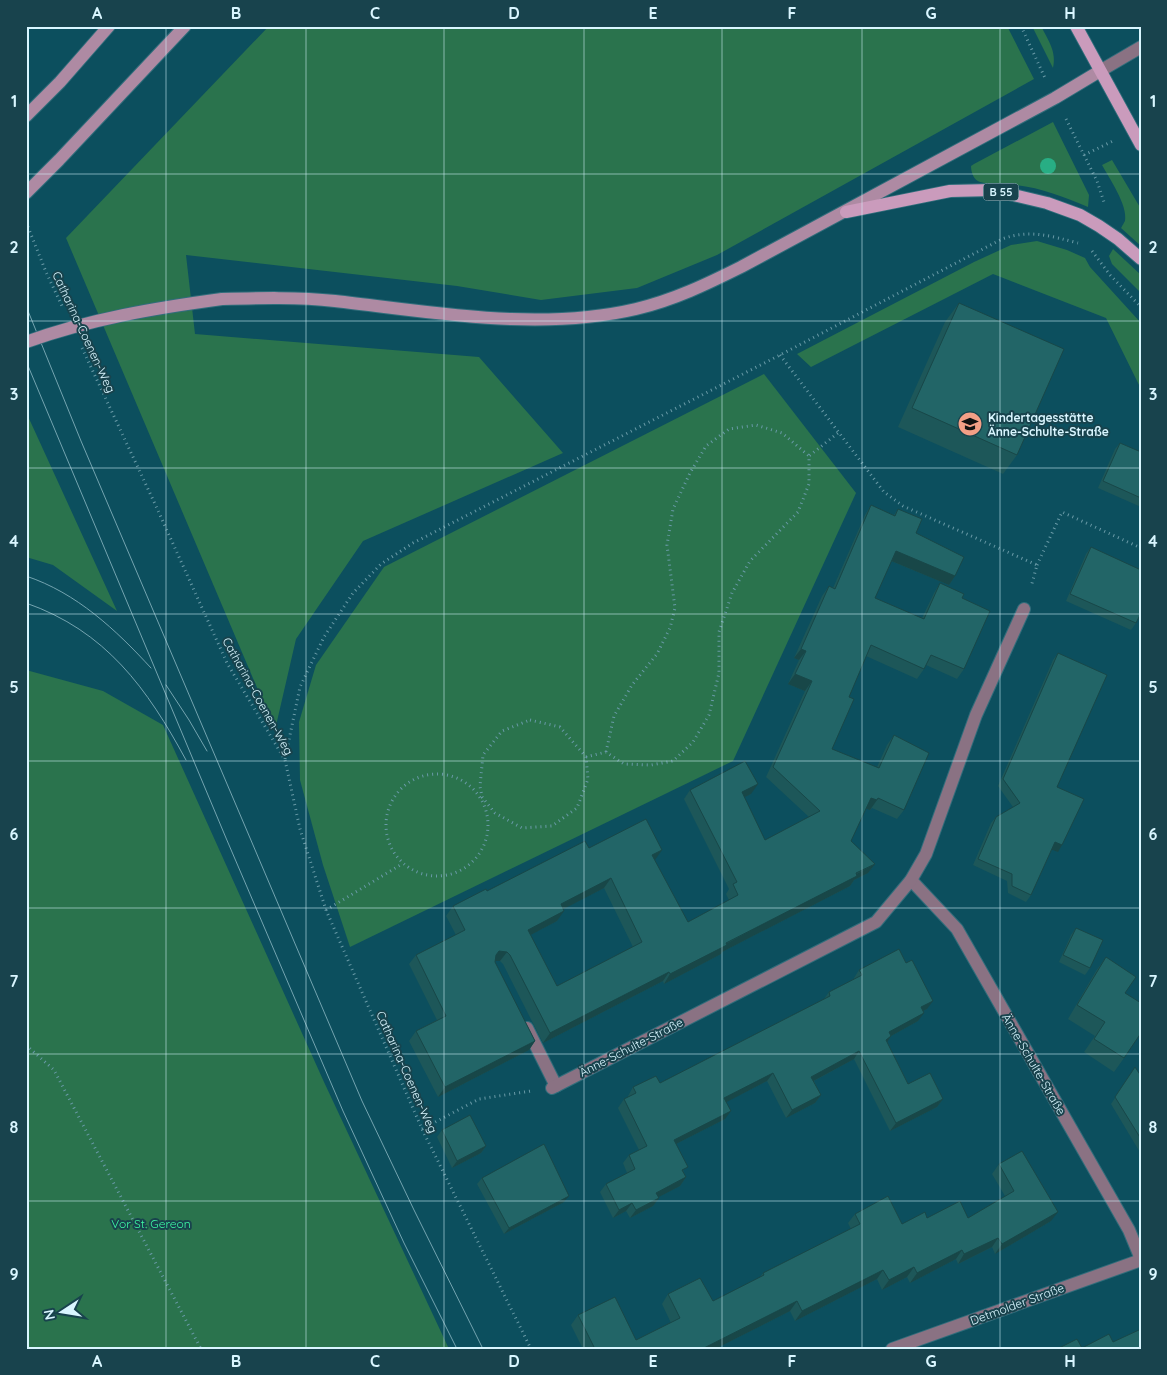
<svg xmlns="http://www.w3.org/2000/svg" width="1167" height="1375" font-family="Quicksand,sans-serif">
<style>
.green{fill:#2a734d}
.lines{fill:none;stroke-linecap:round;stroke-linejoin:round}
.service-casing{stroke:#316d7b;stroke-width:14}
.minor-casing{stroke:#316d7b;stroke-width:14}
.secondary-casing{stroke:#316d7b;stroke-width:14}
.primary-casing{stroke:#316d7b;stroke-width:14}
.path{stroke:#699aa7;stroke-width:3;stroke-dasharray:1 4;stroke-linecap:butt}
.service{stroke:#8a7283;stroke-width:12}
.minor{stroke:#8a7283;stroke-width:12}
.secondary{stroke:#ae8aa3;stroke-width:12}
.primary{stroke:#ca9bbc;stroke-width:12}
.tram{stroke:#74a4b0;stroke-width:1}
.secondary-bridge-casing{stroke:#316d7b;stroke-width:14;stroke-linecap:butt}
.secondary-bridge{stroke:#ae8aa3;stroke-width:12}
.tree{fill:#28ae84}
.wall{fill:#1d5759;fill-rule:evenodd}
.shaded-wall{fill:#184748}
.building{fill:#226567;stroke:#184748;fill-rule:evenodd}
.grid{fill:none;stroke:#d9f6ff;stroke-width:1;stroke-opacity:0.55}
.labels{text-anchor:middle;dominant-baseline:central;stroke-width:4;stroke-linejoin:round;paint-order:stroke}
.shield{fill:#18434d;stroke:#9fc0ca;stroke-width:1}
.shield-label{font-size:11px;font-weight:bold;fill:#d9f6ff}
.street-label{font-size:12px;fill:#d9f6ff;stroke:#18434d}
.poi-label{font-size:12px;font-weight:bold;fill:#d9f6ff;stroke:#18434d;text-anchor:start}
.park-label{font-size:12px;fill:#3efba3;stroke:#18434d}
.neatline{fill:none;stroke:#d9f6ff;stroke-width:2}
.grid-label{font-size:16px;text-anchor:middle;font-weight:bold;fill:#d9f6ff}
</style>
<rect width="100%" height="100%" fill="#0c4f5e"/>
<g class="green">
<polygon points="269,26 1007,26 1034,79 717,255 637,288 541,300 457,286 186,255 195,334 479,357 563,453 363,541 296,639 275,730 66,238"/>
<path d="M1032,26H1041C1048,40 1057,52 1053,68Z"/>
<path d="M1053,122L1089,195L1088,207C1064,197 1042,188 1016,185C1005,183 991,185 980,182C974,180 971,173 971,166L974,164Z"/>
<path d="M1112,160L1141,209V246L1121,228C1121,228 1125,221 1125,221C1128,205 1109,178 1102,165Z"/>
<polygon points="1037,241 1067,250 1085,258 1090,267 1141,323 1141,389 1106,318 993,274 811,367 797,354 974,262 1011,245"/>
<polygon points="1113,249 1141,275 1141,293 1112,264 1109,256"/>
<polygon points="764,374 856,493 733,761 350,947 323,865 300,780 299,722 316,665 384,567"/>
<polygon points="26,412 117,611 53,565 26,557"/>
<polygon points="26,670 103,691 163,725 324,1082 449,1349 26,1349"/>
</g>
<g class="lines">
<defs>
<polyline id="service" points="527,1028 556,1086"/>
<g id="minor">
<polyline points="1100,71 1141,47"/>
<polyline points="911,880 957,929 1129,1230 1141,1259"/>
<polyline points="552,1088 876,922 911,880 926,854 976,715 1024,609"/>
<polyline points="892,1349 1141,1260"/>
</g>
<g id="secondary">
<polyline points="26,116 60,82 109,26"/>
<polyline points="26,193 59,160 185,26"/>
<path d="M222,299C260,298 298,297 335,301C434,312 538,332 636,309C674,300 707,284 741,267L1055,98L1100,71"/>
</g>
<g id="primary">
<polyline points="1076,26 1141,145"/>
<polyline points="846,212 950,191 992,190 1047,203 1080,215 1099,226 1118,239 1141,259"/>
</g>
</defs>
<use href="#service" class="service-casing"/>
<use href="#minor" class="minor-casing"/>
<use href="#secondary" class="secondary-casing"/>
<use href="#primary" class="primary-casing"/>
<g class="path">
<polyline points="1021,26 1045,78"/>
<polyline points="1066,119 1097,181 1104,202"/>
<polyline points="1084,155 1113,141"/>
<polyline points="26,222 46,272 62,306"/>
<polyline points="1092,251 1110,275 1141,307"/>
<polyline points="82,348 155,504 227,663 285,760 300,829 326,910 422,1129 531,1349"/>
<polyline points="780,355 884,492 903,506 1037,565 1031,587"/>
<polyline points="1037,565 1062,512 1141,548"/>
<polygon points="530,720 560,727 586,757 588,779 577,808 552,826 522,828 495,813 482,797 480,786 483,755 502,731"/>
<polyline points="606,752 614,716 632,685 657,654 670,628 675,608 667,545 673,509 690,473 706,446 729,429 756,425 782,433 809,456"/>
<polyline points="586,757 606,752 624,764 651,765 673,761 693,742 709,715 719,673 719,632 732,593 750,561 798,512 809,484 809,456 838,433"/>
<path d="M285,759L300,687L324,637L353,593L381,564L413,543L780,355L1002,239C1030,229 1050,236 1078,243"/>
<circle cx="437" cy="825" r="51"/>
<polyline points="326,910 402,864"/>
<polyline points="26,1045 54,1070 201,1349"/>
<polyline points="422,1129 479,1099 531,1091"/>
</g>
<use href="#service" class="service"/>
<use href="#minor" class="minor"/>
<use href="#secondary" class="secondary"/>
<use href="#primary" class="primary"/>
<g class="tram">
<polyline points="26,306 81,441 362,1101 414,1210 483,1349"/>
<polyline points="26,361 226,838 343,1111 404,1243 457,1349"/>
<path d="M26,576C77,593 116,630 151,668"/>
<path d="M26,603C106,631 147,688 186,760"/>
<polyline points="166,685 189,720 207,751"/>
</g>
<defs>
<path id="secondary-bridge" d="M26,342C90,319 155,308 222,299"/>
</defs>
<use href="#secondary-bridge" class="secondary-bridge-casing"/>
<use href="#secondary-bridge" class="secondary-bridge"/>
</g>
<circle class="tree" cx="1048" cy="166" r="8"/>
<g class="wall">
<polygon points="959,303 1017,455 1003,474 898,427 945,322"/>
<polygon points="1120,443 1141,452 1141,507 1098,488 1115,449"/>
<path d="M871,505L894,515L898,509L916,533L955,576L949,585L891,561L875,598L922,618L934,593L940,583L962,598L964,669L957,679L926,665L924,669L917,679L866,656L849,697L832,749L877,767L887,745L894,735L904,810L897,819L872,808L870,810L866,808L851,841L875,864L868,873L854,880L850,886L722,952L721,954L664,984L663,981L543,1043L503,964L500,961H495V962L535,1041L529,1050L438,1097L409,1041L416,1031L437,1020L409,964L416,955L456,935L446,916L453,906L487,891L662,850L654,860L688,922L729,900L726,894L729,889L684,799L690,790L751,794L744,797L765,840L809,817L766,777L805,691L788,684L799,660L794,658L822,596L829,586L833,588L865,515ZM604,888L633,947L557,986L530,935L557,921L563,909Z"/>
<polygon points="1091,547 1136,623 1131,630 1066,601 1086,554"/>
<polygon points="1058,653 1057,787 1058,852 1052,849 1031,895 1026,902 1008,893 1007,881 973,865 991,823 996,817 1013,807 998,786 1053,660"/>
<polygon points="1076,928 1090,968 1085,975 1059,962 1071,935"/>
<polygon points="1106,957 1124,1058 1114,1072 1084,1052 1095,1036 1068,1019 1096,971"/>
<polygon points="859,970 927,1009 923,1011 918,1021 891,1036 887,1042 908,1084 943,1099 937,1107 890,1131 854,1059 814,1081 821,1095 815,1103 786,1118 767,1081 726,1102 725,1119 676,1144 684,1173 686,1177 680,1186 658,1197 659,1198 653,1206 630,1218 626,1211 613,1218 600,1192 606,1184 627,1173 623,1163 629,1155 639,1150 618,1108 624,1099 628,1097 628,1096 633,1087 660,1083 824,999 829,992 854,979 854,978"/>
<polygon points="1135,1067 1141,1076 1141,1154 1111,1104"/>
<polygon points="442,1130 486,1146 481,1153 452,1168 437,1137"/>
<polygon points="999,1164 1051,1221 995,1254 992,1247 958,1264 956,1259 910,1283 907,1277 882,1290 877,1279 795,1321 790,1311 715,1349 583,1349 571,1325 578,1315 636,1340 671,1323 662,1304 668,1294 713,1301 760,1277 763,1273 851,1229 848,1223 855,1214 902,1224 927,1218 968,1218 1005,1196 992,1174"/>
<polygon points="482,1178 564,1202 504,1234 477,1184"/>
</g>
<g class="shaded-wall">
<polygon points="896,551 955,576 949,585 889,560"/>
<polygon points="801,649 806,651 799,660 794,658"/>
<polygon points="795,674 812,681 805,691 788,684"/>
<polygon points="758,784 751,794 735,802 742,792"/>
<polygon points="871,798 877,800 870,810 864,808"/>
<polygon points="1055,842 1062,845 1058,852 1050,849"/>
<polygon points="662,850 655,860 645,865 652,855"/>
<polygon points="875,864 868,873 854,880 850,886 722,952 721,954 664,984 670,974"/>
<polygon points="611,878 604,888 554,914 561,904"/>
<polygon points="564,911 557,921 521,940 528,930"/>
<polygon points="499,951 507,952 500,961 493,961 496,955"/>
<polygon points="669,972 663,981 543,1043 550,1033"/>
<polygon points="933,1001 927,1009 915,1015 921,1007"/>
<polygon points="924,1013 918,1021 891,1036 886,1044 884,1041 889,1032"/>
<polygon points="535,1041 529,1050 438,1097 445,1087"/>
<polygon points="859,1051 854,1059 806,1085 811,1077"/>
<polygon points="773,1073 767,1081 719,1106 724,1098"/>
<polygon points="821,1095 815,1103 786,1118 792,1110"/>
<polygon points="943,1099 937,1107 890,1131 896,1123"/>
<polygon points="731,1111 725,1119 668,1148 674,1140"/>
<polygon points="486,1146 481,1153 452,1168 457,1161"/>
<polygon points="686,1177 680,1186 651,1201 656,1193"/>
<polygon points="569,1196 564,1202 504,1234 509,1228"/>
<polygon points="659,1198 653,1206 630,1218 636,1210"/>
<polygon points="632,1203 626,1211 613,1218 619,1210"/>
<polygon points="1058,1212 1051,1221 995,1254 1002,1244"/>
<polygon points="998,1238 992,1247 958,1264 964,1254"/>
<polygon points="962,1250 956,1259 910,1283 917,1273"/>
<polygon points="914,1267 907,1277 882,1290 889,1280"/>
<polygon points="883,1270 877,1279 795,1321 802,1311"/>
<polygon points="797,1301 790,1311 715,1349 702,1349"/>
</g>
<g class="building">
<polygon points="959,303 1064,349 1017,455 912,408"/>
<polygon points="1120,443 1141,452 1141,498 1103,481"/>
<path d="M871,505L895,516L898,509L922,519L916,533L964,557L955,576L896,551L875,598L924,619L940,583L964,594L962,598L990,611L964,669L931,655L924,669L871,645L849,697L854,699L832,749L879,768L894,735L929,753L904,810L878,798L877,800L871,798L851,841L875,864L856,873L857,876L726,943L727,945L670,974L669,972L550,1033L510,955L507,952L499,951L496,955L495,962L535,1041L445,1087L416,1031L446,1016L416,955L465,930L453,906L486,889L487,891L585,841L589,848L646,819L662,850L652,855L688,922L738,895L733,884L737,882L690,790L745,761L758,784L742,792L765,840L820,811L773,767L812,681L795,674L806,651L801,649L829,586L835,589ZM611,878L642,942L557,986L528,930L564,911L561,904Z"/>
<polygon points="1091,547 1141,570 1141,613 1136,623 1070,594"/>
<polygon points="1058,653 1107,675 1057,787 1084,799 1062,845 1055,842 1031,895 1012,886 1012,874 978,859 996,817 1020,803 1003,779"/>
<polygon points="1076,928 1103,940 1090,968 1063,955"/>
<polygon points="899,949 906,963 912,960 933,1001 921,1007 924,1013 889,1032 891,1036 886,1040 908,1084 930,1073 943,1099 896,1123 859,1051 811,1077 821,1095 792,1110 773,1073 724,1098 731,1111 674,1140 688,1167 682,1170 686,1177 656,1193 659,1198 636,1210 632,1203 619,1210 606,1184 635,1169 629,1155 647,1146 624,1099 636,1093 633,1087 656,1076 660,1083 830,996 829,992 862,975 859,970"/>
<polygon points="1106,957 1136,977 1125,993 1141,1003 1141,1033 1124,1058 1094,1039 1105,1022 1077,1005"/>
<polygon points="1135,1067 1141,1076 1141,1139 1115,1097"/>
<polygon points="470,1115 486,1146 457,1161 442,1130"/>
<polygon points="544,1144 569,1196 509,1228 482,1178"/>
<polygon points="1022,1151 1058,1212 1002,1244 998,1238 964,1254 962,1250 917,1273 914,1267 889,1280 883,1270 802,1311 797,1301 702,1349 595,1349 578,1315 615,1297 636,1340 680,1318 668,1294 700,1278 713,1301 764,1275 763,1273 860,1224 855,1214 888,1196 902,1224 925,1212 927,1218 960,1201 968,1218 1014,1191 999,1164"/>
<polygon points="1141,1329 1141,1349 1057,1349 1077,1339 1082,1348 1109,1334 1113,1342"/>
</g>
<path class="grid" d="M166,26V1349M306,26V1349M444,26V1349M584,26V1349M722,26V1349M862,26V1349M1000,26V1349M26,174H1141M26,321H1141M26,468H1141M26,614H1141M26,761H1141M26,908H1141M26,1054H1141M26,1201H1141"/>
<defs>
<symbol id="school-disc" viewBox="-11 -11 22 22"><circle r="9.5" fill="#f39f86" stroke="#18434d"/><path d="M0-5L7-2L0 1L-7-2ZM-4 1L0 2.5L4 1V4Q0 6-4 4Z" fill="#111"/></symbol>
</defs>
<g fill-rule="evenodd">
<use href="#school-disc" x="956" y="410" width="28" height="28"/>
</g>
<g class="labels">
<rect class="shield" x="983.5" y="183.5" width="35" height="17" rx="4"/>
<g class="shield-label">
<text x="1001" y="192">B 55</text>
</g>
<g class="street-label">
<text transform="translate(84 332) rotate(65)">Catharina-Coenen-Weg</text>
<text transform="translate(258 696) rotate(61)">Catharina-Coenen-Weg</text>
<text transform="translate(631 1047) rotate(-27)">Änne-Schulte-Straße</text>
<text transform="translate(1034 1064) rotate(60)">Änne-Schulte-Straße</text>
<text transform="translate(407 1072) rotate(66)">Catharina-Coenen-Weg</text>
<text transform="translate(1017 1304) rotate(-20)">Detmolder Straße</text>
</g>
<g class="poi-label">
<text x="988" y="417">Kindertagesstätte<tspan x="988" dy="14">Änne-Schulte-Straße</tspan></text>
</g>
<g class="park-label">
<text x="151" y="1223">Vor St. Gereon</text>
</g>
</g>
<rect width="1167" height="1375" fill="none" stroke="#18434d" stroke-width="55"/>
<g transform="translate(62 1312) rotate(258)" stroke="#18434d" stroke-width="4" paint-order="stroke">
<path d="M0-4L9 19L0 12L-9 19Z" fill="#d9f6ff"/>
<text y="-8" font-size="14" font-weight="bold" text-anchor="middle" fill="#d9f6ff">N</text>
</g>
<rect x="28" y="28" width="1112" height="1320" class="neatline"/>
<g class="grid-label">
<text x="97" y="19">A</text>
<text x="236" y="19">B</text>
<text x="375" y="19">C</text>
<text x="514" y="19">D</text>
<text x="653" y="19">E</text>
<text x="792" y="19">F</text>
<text x="931" y="19">G</text>
<text x="1070" y="19">H</text>
<text x="14" y="107">1</text>
<text x="1153" y="107">1</text>
<text x="14" y="253">2</text>
<text x="1153" y="253">2</text>
<text x="14" y="400">3</text>
<text x="1153" y="400">3</text>
<text x="14" y="547">4</text>
<text x="1153" y="547">4</text>
<text x="14" y="693">5</text>
<text x="1153" y="693">5</text>
<text x="14" y="840">6</text>
<text x="1153" y="840">6</text>
<text x="14" y="987">7</text>
<text x="1153" y="987">7</text>
<text x="14" y="1133">8</text>
<text x="1153" y="1133">8</text>
<text x="14" y="1280">9</text>
<text x="1153" y="1280">9</text>
<text x="97" y="1367">A</text>
<text x="236" y="1367">B</text>
<text x="375" y="1367">C</text>
<text x="514" y="1367">D</text>
<text x="653" y="1367">E</text>
<text x="792" y="1367">F</text>
<text x="931" y="1367">G</text>
<text x="1070" y="1367">H</text>
</g>
</svg>
